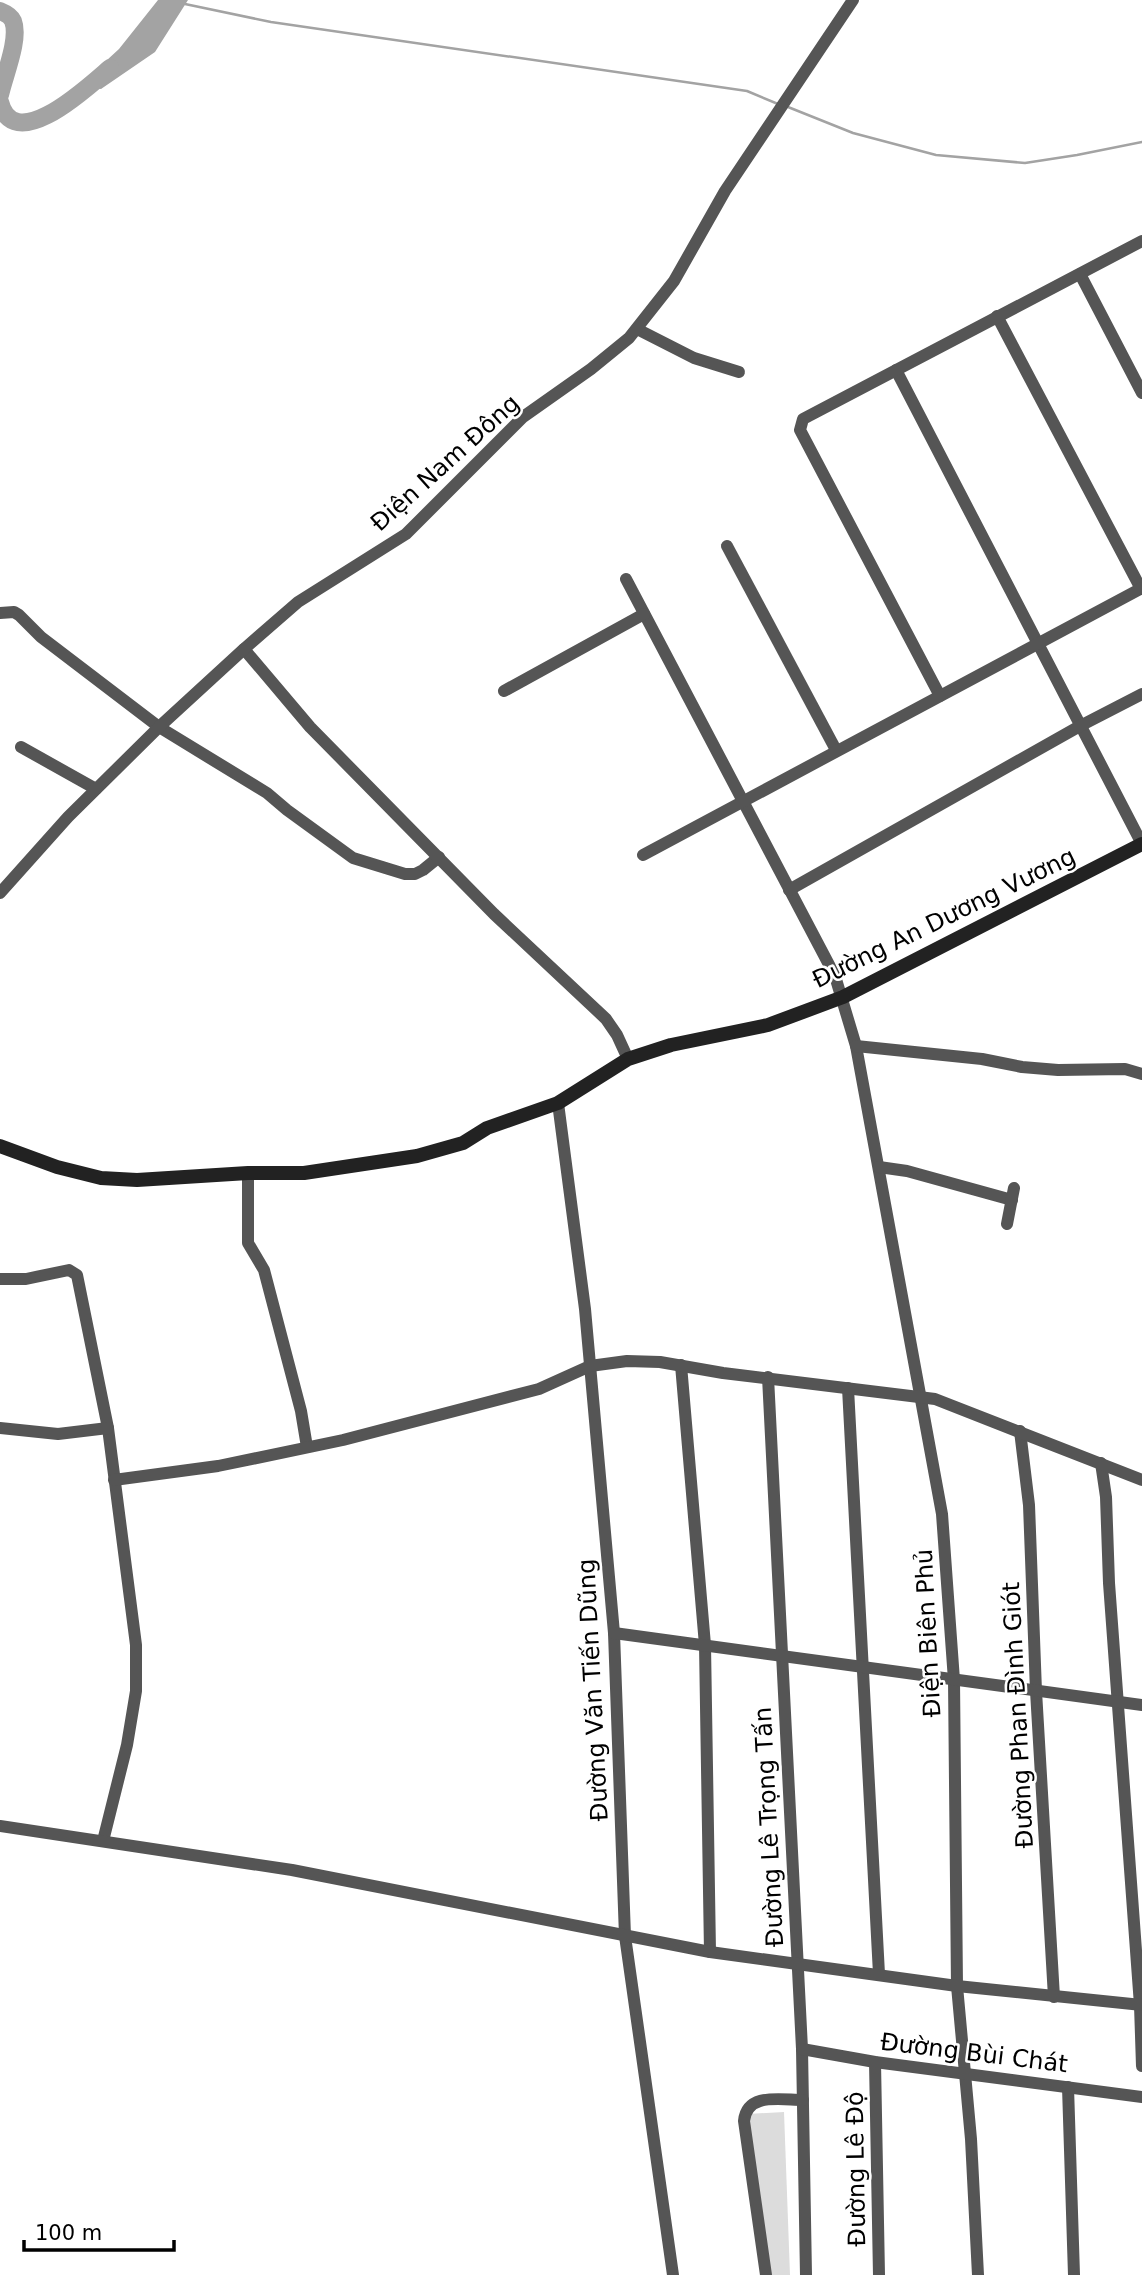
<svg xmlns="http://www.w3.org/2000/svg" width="1142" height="2275" font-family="'DejaVu Sans',sans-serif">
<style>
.green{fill:#dcdcdc}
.water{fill:#a3a3a3}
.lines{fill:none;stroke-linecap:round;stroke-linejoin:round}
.stream{stroke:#a3a3a3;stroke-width:2.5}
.river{stroke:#a3a3a3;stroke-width:18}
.minor{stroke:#555;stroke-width:12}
.secondary{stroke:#222;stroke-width:14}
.labels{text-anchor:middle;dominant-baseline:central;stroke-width:5;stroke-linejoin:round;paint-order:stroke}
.street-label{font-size:24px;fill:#000;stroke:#fff}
</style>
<rect width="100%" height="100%" fill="#fff"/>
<polygon class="green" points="784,2112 790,2275 770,2275 748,2114"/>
<polygon class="water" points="158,0 188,0 155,52 101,89 94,88 91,77 94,72 119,49"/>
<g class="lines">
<g class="stream">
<polyline points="185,4 271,22 747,91 778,104"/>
<polyline points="788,107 853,133 936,155 1025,163 1077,155 1142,142"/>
</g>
<g class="river">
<path d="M0,11C5,13 11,16 13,21C20,39 4,76 0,95"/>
<path d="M0,102C14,157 89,86 110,68"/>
</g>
<g class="minor">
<polyline points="1080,274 1142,393"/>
<polyline points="997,316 1141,589"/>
<polyline points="637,329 694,358 739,372"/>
<polyline points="896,370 1142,844"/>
<polyline points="727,546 836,750"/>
<polyline points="626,579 835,976 856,1046 942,1514 954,1680 957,1986 971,2139 978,2275"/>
<polyline points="0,613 14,612 19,615 41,637 159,727 267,793 287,810 353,858 405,874 415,874 423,870 439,857"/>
<polyline points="244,649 310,727 494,914 606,1019 617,1035 628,1059"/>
<polyline points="504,691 644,614"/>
<polyline points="940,696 800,430 803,419 1142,241"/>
<polyline points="21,747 96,789"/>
<polyline points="643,855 1142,588"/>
<polyline points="789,890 1080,726 1142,694"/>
<polyline points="0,893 68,817 159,727 244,649 298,602 406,534 523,417 591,369 629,338 674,281 725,191 853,0"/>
<polyline points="856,1046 982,1059 1022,1067 1058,1070 1125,1069 1142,1074"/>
<polyline points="558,1103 585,1309 614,1633 625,1936 673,2275"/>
<polyline points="879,1167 907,1171 1012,1200"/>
<polyline points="248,1173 248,1243 264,1270 301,1411 307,1447"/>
<polyline points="1007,1224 1014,1188"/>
<polyline points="0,1279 26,1279 69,1270 77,1275 108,1428 136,1645 136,1691 127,1745 103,1841"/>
<polyline points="681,1365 705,1645 710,1952"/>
<polyline points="768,1377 802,2049 806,2275"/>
<polyline points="848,1388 879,1974"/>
<polyline points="0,1428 58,1434 108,1428"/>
<polyline points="1020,1431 1029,1505 1036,1691 1054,1997"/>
<polyline points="1101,1463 1106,1497 1109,1583 1140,2005 1142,2066"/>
<polyline points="114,1480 218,1466 343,1440 539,1389 590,1366 627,1361 660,1362 723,1373 935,1399 1142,1480"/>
<polyline points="614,1633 1142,1705"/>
<polyline points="0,1826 292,1870 710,1952 957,1986 1142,2005"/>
<polyline points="802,2049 875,2062 1142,2097"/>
<polyline points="875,2062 879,2275"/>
<polyline points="1068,2087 1074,2275"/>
<path d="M766,2275L744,2121C747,2092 781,2100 803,2100"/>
</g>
<polyline class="secondary" points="0,1146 57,1167 101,1178 137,1180 248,1173 304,1173 417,1156 463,1143 487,1128 558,1103 628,1059 671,1045 768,1025 843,997 1142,844"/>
</g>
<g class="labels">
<g class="street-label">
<text transform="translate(445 463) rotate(-42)">Điện Nam Đông</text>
<text transform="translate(944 918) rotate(-26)">Đường An Dương Vương</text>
<text transform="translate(928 1633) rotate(-93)">Điện Biên Phủ</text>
<text transform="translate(593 1690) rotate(-93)">Đường Văn Tiến Dũng</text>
<text transform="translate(1018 1715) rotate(-93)">Đường Phan Đình Giót</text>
<text transform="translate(769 1827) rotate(-93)">Đường Lê Trọng Tấn</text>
<text transform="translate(974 2053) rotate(7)">Đường Bùi Chát</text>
<text transform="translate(856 2169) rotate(-91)">Đường Lê Độ</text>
</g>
</g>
<path d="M24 2240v10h150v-10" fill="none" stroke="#000000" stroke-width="3.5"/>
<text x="35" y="2240" font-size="21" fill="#000000" stroke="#ffffff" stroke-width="5" paint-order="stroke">100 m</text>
</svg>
